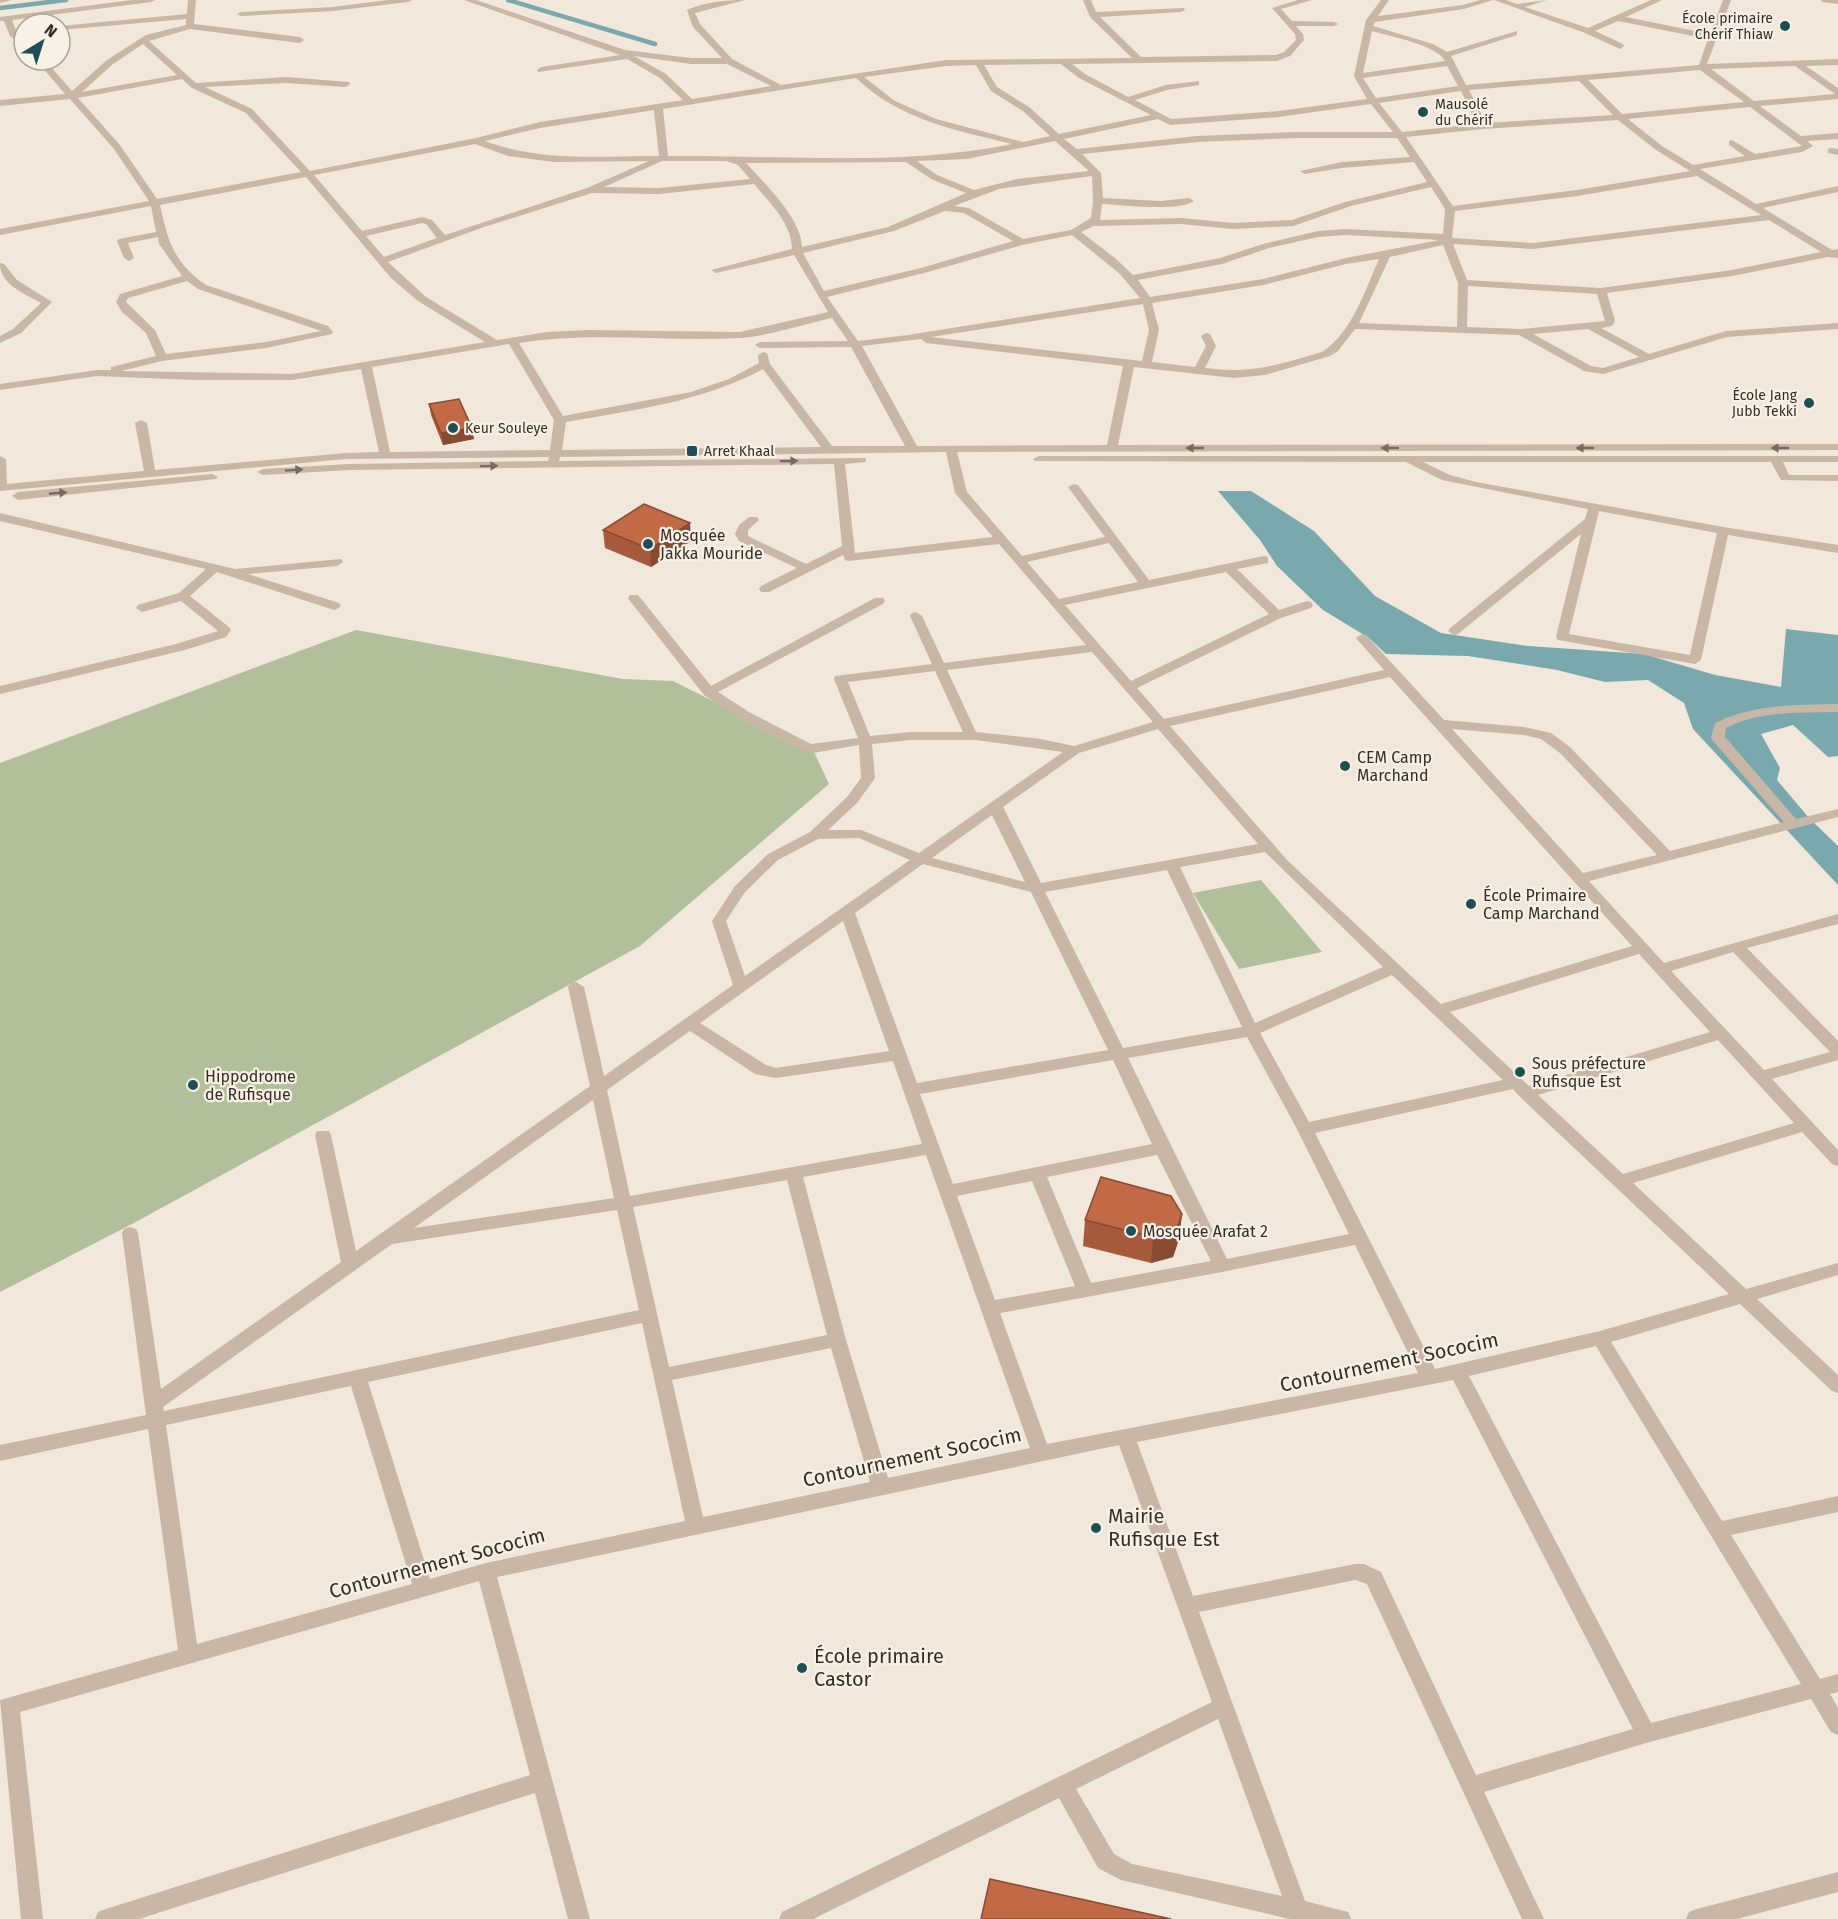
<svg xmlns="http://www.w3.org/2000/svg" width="1838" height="1919" font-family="'Fira Sans',sans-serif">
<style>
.green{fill:#b1bf9b}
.water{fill:#7aa9ad}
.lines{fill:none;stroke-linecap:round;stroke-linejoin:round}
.stream{stroke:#7aa9ad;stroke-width:4.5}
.minor{fill:#c8b7a6;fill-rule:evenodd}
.wall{fill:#a75b3c}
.shaded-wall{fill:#884a31}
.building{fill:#c26a46;stroke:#884a31;stroke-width:1.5}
.oneway{fill:#776b60}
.poi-dot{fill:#1e4f55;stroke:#f9f1e6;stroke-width:2}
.labels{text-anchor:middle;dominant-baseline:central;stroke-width:4.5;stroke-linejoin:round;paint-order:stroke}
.far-poi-label{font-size:14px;fill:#352c27;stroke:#f9f1e6;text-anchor:start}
.poi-label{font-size:16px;fill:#352c27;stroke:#f9f1e6;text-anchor:start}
.near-street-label{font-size:20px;fill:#352c27;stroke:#f9f1e6}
.near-poi-label{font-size:20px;fill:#352c27;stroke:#f9f1e6;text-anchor:start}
</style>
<rect width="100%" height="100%" fill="#f1e7da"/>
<g class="green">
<polygon points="356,630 623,679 673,681 814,752 829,784 640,946 132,1224 0,1292 0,763"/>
<polygon points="1261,880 1322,952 1239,969 1193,893"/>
</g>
<polygon class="water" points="1218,491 1251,491 1270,503 1314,531 1375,596 1441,633 1528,646 1644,654 1715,675 1781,687 1786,629 1838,635 1838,756 1828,757 1793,725 1761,734 1780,768 1777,780 1809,818 1838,846 1838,885 1693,729 1684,703 1648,680 1605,682 1557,670 1468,656 1386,654 1369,638 1323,610 1277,566 1260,540"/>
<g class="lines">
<g class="stream">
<polyline points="508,0 655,44"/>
<polyline points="0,8 66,0"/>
</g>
<g class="minor">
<polygon points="0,0 12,0 0,3"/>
<polygon points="132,0 155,0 151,2 12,20 17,33 24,38 24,45 10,36 4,21 0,21 0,17"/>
<path d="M188,0H196L194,24L300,37L304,40L300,43L190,29L149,41L196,83L286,77L349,82L350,84L346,87L286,83L205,87L252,109L310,171L476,138L540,122L683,100L660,78L627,59L538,72L537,70L541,67L620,55L464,0H476L625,50L691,58H722L693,27L687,10C705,2 726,0 745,0L695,13L700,24L732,59L781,85L946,60L1132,58L1090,17L1083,0H1091L1096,12L1184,8L1185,10L1181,12L1100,17L1141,57L1276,55L1284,52L1296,40L1295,34L1272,8L1298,0H1312L1281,9L1292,21L1334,22L1338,24L1334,26H1296L1303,34L1304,40L1290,56L1277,61L1072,64L1085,74L1128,97L1166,85L1199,81V85L1167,90L1135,100L1171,119L1279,111L1367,99L1354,76L1366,20L1381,0H1389L1378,16L1463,5L1480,0H1493L1464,9L1375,22L1373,26L1433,44L1447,52L1517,31V35L1451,56L1466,85L1699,65L1708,39L1618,21L1595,31L1623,44L1624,46L1620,49L1585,33L1494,0H1506L1517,4L1547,0L1525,7L1588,28L1651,0H1662L1626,17L1710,34L1723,0H1731L1707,64L1838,59V65L1806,66L1838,88V99L1760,106L1801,136L1838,133V139L1807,141L1813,146L1802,152L1700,169L1756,204L1838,186V192L1763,208L1832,250L1838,249V258L1828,257L1732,276L1607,293L1615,321L1612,326L1601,328L1649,354L1726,331L1838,323V329L1727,337L1603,374L1584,371L1519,335L1355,329L1338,351L1330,356L1265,375L1234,378L1134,367L1118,445L1838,444V450L957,452L967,492L1022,556L1105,537L1068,487L1074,484L1078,485L1149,580L1264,556L1268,557V563L1237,569L1279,610L1307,601L1311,602L1313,605L1311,608L1281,618L1137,688L1164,719L1384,670L1356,638L1362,634L1366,635L1444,720L1524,727L1551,733L1570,747L1670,851L1784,822L1713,741L1711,738L1715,723C1753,704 1796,705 1838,704V712C1801,713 1760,710 1726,728L1725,737L1796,819L1838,809V817L1589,881L1664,963L1838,914V924L1747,948L1838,1041V1060L1772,1079L1838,1150V1166L1832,1164L1802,1132L1633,1183L1746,1289L1838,1263V1275L1757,1299L1838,1375V1393L1832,1391L1740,1304L1611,1342L1722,1521L1838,1496V1512L1731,1535L1820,1679L1838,1674V1692L1830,1694L1838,1708V1735L1831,1732L1811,1699L1646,1743L1484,1792L1544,1919H1522L1367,1584L1355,1580L1199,1612L1305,1901L1348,1912L1351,1919H1290L1121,1880L1098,1868L1059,1798L813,1919H779L782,1912L1212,1702L1119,1445L497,1577L590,1919H568L535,1793L139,1919H95L98,1912L106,1909L530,1775L479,1581L20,1712L43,1919H21L0,1700L178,1650L148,1429L0,1461V1445L146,1415L122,1233L124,1229L130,1227L136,1229L138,1233L161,1389L341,1262L315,1135L317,1131H329L331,1135L356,1251L590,1086L568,987L571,983L576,982L584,987L604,1076L733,985L712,921L735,886L768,854L810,832L847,797L861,778L859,745L813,753L801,750L739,718L704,695L630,601L628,598L630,595H638L711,686L875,598H883L885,601L883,604L718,692L749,712L811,744L858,738L834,679L835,676L932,664L910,616L912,613L916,612L922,616L944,663L1086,645L999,544L849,561L845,560L843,555L769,592H761L759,589L761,586L797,568L739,541L735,534L739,525L749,517H757L759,520L748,530V536L806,564L842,546L834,464L349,470L263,475L257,472L263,469L349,464L548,461L549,457L346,459L0,491V456L6,459L7,484L144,471L135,423L141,420L147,423L155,470L346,453L379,452L361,369L292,380H194L97,376L0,390V384L97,370H111V367L156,356L146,333L122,312L116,302L120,294L182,276L159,244L158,237L128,243L134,258L129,261L124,258L117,241L119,239L156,232L151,206L0,235V229L149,201L114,149L70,99L0,106V100L65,94L36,60H45L72,91L107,60L146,35L186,25V19L60,30V26L187,14ZM1372,31C1389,36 1437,45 1445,61L1363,73ZM143,44L177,75L82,92L113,64ZM634,56L691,64H727L771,86L692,99L666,74ZM1061,64L1079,78L1151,115L1059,134L1029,107L997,87L984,65ZM976,65L991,91L1023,111L1050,136L1023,142L936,119L895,101L864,77L946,66ZM1447,66L1458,86L1376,98L1363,78ZM1795,66L1835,94L1754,101L1711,69ZM1700,70L1744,102L1622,114L1588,80ZM856,78C900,120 955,130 1012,144C900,167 782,155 668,156L663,109ZM182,79L192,88L246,113L301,172L157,199L120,145L78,98ZM1579,81L1613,115L1486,123L1469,90ZM1461,91L1477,124L1402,132L1379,103ZM1371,104L1393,132H1297L1197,136L1077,149L1064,139L1158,119L1170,125L1279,117ZM1750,107L1802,146L1755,154L1732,140L1729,141V145L1745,156L1693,165L1662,146L1628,119ZM654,110L659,156C601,156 541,162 485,141L540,128ZM1618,120L1656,150L1690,171L1577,190L1453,206L1406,137L1483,129ZM1297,138H1397L1410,157L1342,162L1300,171L1305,174L1342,168L1414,162L1427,182L1345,202L1292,220L1233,223L1181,218L1100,220L1102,204C1123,205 1179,212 1194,201L1189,198L1161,201L1103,198L1101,173L1082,154L1197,142ZM1055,141L1089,171L1017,179L974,190L937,175L917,161L967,159ZM475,144L508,156L554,162L649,161L587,188L445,235L432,220L422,217L362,231L314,175ZM662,161H726L738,165L750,179L659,188L604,187ZM906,162L931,179L966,193L888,227L802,247C802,219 764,183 746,163ZM1092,176L1093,201L1091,218L1071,230L1023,239L969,208L954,206L999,189ZM1697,176L1761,215L1533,243L1452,238L1455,211L1577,196ZM306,177L391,278L418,301L485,342L292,374L121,371L162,361L266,348L332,334L333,332L328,326L206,285C173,262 168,241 160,205ZM754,184C770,203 792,224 792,249L711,270L716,273L794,255L828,312L740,332L589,330L547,332L497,340L426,297L388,262L484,227L592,193L659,194ZM1431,187L1445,209L1443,234L1346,229L1318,231L1263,244L1220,258L1133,275L1115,258L1081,232L1094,226L1181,224L1233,229L1293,226L1351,206ZM945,211L964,213L1013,241L921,268L824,291L803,253L894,231ZM1769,220L1821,252L1732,270L1601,288L1467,280L1453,244L1533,249ZM422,223L426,224L437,238L384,257L366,236ZM1072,235L1120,274L1140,298L908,335L858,341L827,297L928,272L1022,245ZM1346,235L1439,240L1346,258L1263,279L1150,297L1138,280L1222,264L1269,248L1318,237ZM1443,245L1458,283L1457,327L1359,323L1390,257ZM1379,259C1365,290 1352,333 1322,352C1277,365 1253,374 1205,368L1216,346L1210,334L1206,333L1201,336L1206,346L1195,367L1152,362L1159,330L1152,303L1263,285L1346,264ZM187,281L198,289L321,331L266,342L166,354L155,330L126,302L128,298ZM1468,286L1597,294L1605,321L1521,329L1467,327ZM1143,304L1149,330L1142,361L931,337ZM832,318L848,341L760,342L755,345L760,348L851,347L905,446H832L770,364L767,353L763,352L758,355L759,363L729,379L691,392L563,416L519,343C592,331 665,342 738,338C766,337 804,324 832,318ZM1588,329L1639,357L1603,368L1591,366L1533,334ZM921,339L926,343L1123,366L1107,445L917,446L862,346ZM509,344L554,420L550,450L390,452L372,367ZM763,369L821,447L562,450L566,422C633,410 702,402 763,369ZM946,452L955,493L993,537L855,553L845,464L866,462V458L559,461L560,457ZM1109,543L1138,582L1059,599L1027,562ZM1226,572L1269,614L1131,681L1065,605ZM1092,652L1153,722L1074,746L1041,739L976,732L947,670ZM935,671L963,732H911L870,736L848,682ZM1390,677L1632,946L1441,1004L1287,860L1170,726ZM1158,729L1258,844L1041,883L1003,807L1079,753ZM1452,729L1524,735L1541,739L1560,753L1657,855L1583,873ZM911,740H976L1063,752L919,853L861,830H828L857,803L875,778L872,744ZM992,815L1025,882L932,858ZM859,838L910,860L745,976L726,921L745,892L778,860L818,839ZM1265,852L1383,967L1255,1023L1180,867ZM923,864L1031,892L1108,1050L917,1083L855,913ZM1167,870L1242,1027L1123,1048L1045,892ZM843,921L889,1051L776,1068L766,1065L700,1023ZM1733,952L1830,1052L1764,1070L1671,971ZM1639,954L1710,1032L1529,1086L1450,1012ZM1392,975L1503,1080L1309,1122L1260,1033ZM690,1031L755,1074L776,1078L893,1061L922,1144L630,1196L607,1090ZM1247,1037L1297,1129L1349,1234L1227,1259L1128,1058ZM1718,1040L1794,1123L1623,1174L1538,1095ZM1113,1060L1152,1144L953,1184L920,1094ZM1513,1089L1520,1097L1729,1294L1600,1331L1435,1369L1315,1133ZM593,1100L614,1198L414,1228ZM926,1155L1030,1448L888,1478L846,1340L803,1177ZM1157,1155L1211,1261L1091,1283L1047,1177ZM787,1180L827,1335L669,1367L633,1207ZM1032,1181L1075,1286L995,1300L957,1196ZM617,1210L639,1310L164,1411L163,1407L392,1244ZM1355,1245L1418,1373L1047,1444L1000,1313L1222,1272ZM642,1323L685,1521L486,1563L430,1579L368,1382ZM1596,1346L1801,1684L1651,1723L1469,1376ZM831,1348L870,1482L703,1517L672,1380ZM1453,1380L1633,1729L1476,1775L1381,1572L1364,1564H1355L1193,1596L1137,1442ZM351,1386L412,1584L197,1644L166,1425ZM1218,1719L1282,1896L1132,1864L1114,1854L1076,1789Z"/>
<polygon points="388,0 412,0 408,2 333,11 241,16 237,14 241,12 333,7"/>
<polygon points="1821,0 1838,0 1838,4 1822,2"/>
<polygon points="1831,148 1838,149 1838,155 1828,153 1828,149"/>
<path d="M0,263L4,264L17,280L52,302L21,333L0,343V336L13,329L41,303C24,293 0,285 0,263Z"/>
<path d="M1039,456H1838V462H1783L1789,475H1838V481L1781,480L1771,462H1423L1450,475L1476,482L1723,527L1838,545V553L1728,535L1701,660L1695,664L1558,640L1556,637L1581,534L1458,634L1454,635L1448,631L1450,628L1585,519L1588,509L1442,480L1406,462L1035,461L1033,459ZM1599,511L1717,533L1690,655L1569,634Z"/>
<polygon points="212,474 218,477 216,479 18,500 12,496 18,492"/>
<polygon points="0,513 235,569 341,559 343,562 337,566 248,574 339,603 341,606 335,610 331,609 217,572 190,596 229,627 231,630 226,637 185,650 0,694 0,686 176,644 218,631 181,601 142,612 136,608 138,605 179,593 206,569 0,521"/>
<polygon points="1838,1872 1838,1892 1737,1919 1686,1919 1689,1912 1697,1909"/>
</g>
</g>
<g class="wall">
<polygon points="429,404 474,439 443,445 431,415"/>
<polygon points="603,530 691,541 651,567 605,548"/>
<polygon points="1182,1214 1179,1239 1173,1257 1151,1263 1083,1246 1085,1220"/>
</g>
<g class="shaded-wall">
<polygon points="472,428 474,439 443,445 441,433"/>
<polygon points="690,523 691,541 651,567 650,549"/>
<polygon points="1182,1214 1179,1239 1173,1257 1151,1263 1153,1237"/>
</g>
<g class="building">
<polygon points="459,399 472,428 441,433 429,404"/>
<polygon points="644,504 690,523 650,549 603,530"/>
<polygon points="1101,1177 1171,1196 1182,1214 1176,1231 1153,1237 1085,1220"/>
<polygon points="990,1879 1171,1919 981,1919"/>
</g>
<defs><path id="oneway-solid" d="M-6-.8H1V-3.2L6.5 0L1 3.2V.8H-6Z" transform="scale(1.5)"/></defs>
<g class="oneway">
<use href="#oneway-solid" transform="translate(1195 448) rotate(180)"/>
<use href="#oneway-solid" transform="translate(1390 448) rotate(180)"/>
<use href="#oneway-solid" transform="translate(1585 448) rotate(180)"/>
<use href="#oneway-solid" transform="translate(1780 448) rotate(180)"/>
<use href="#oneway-solid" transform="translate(789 461) rotate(-1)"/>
<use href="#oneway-solid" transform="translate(489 466) rotate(-1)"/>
<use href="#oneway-solid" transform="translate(294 470) rotate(-4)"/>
<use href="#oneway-solid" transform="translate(58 493) rotate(-5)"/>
</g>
<g class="poi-dot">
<circle cx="1785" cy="26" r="6"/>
<circle cx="1423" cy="112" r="6"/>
<circle cx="1809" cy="403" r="6"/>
<circle cx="453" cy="428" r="6"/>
<rect x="686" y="445" width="12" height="12" rx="3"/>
<circle cx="648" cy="544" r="6"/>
<circle cx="1345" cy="766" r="6"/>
<circle cx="1471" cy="904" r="6"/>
<circle cx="1520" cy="1072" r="6"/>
<circle cx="193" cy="1085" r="6"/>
<circle cx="1131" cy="1231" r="6"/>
<circle cx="1096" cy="1528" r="6"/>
<circle cx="802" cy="1668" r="6"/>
</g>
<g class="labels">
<g class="far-poi-label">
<text x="1773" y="18" text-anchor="end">École primaire<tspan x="1773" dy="16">Chérif Thiaw</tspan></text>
<text x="1435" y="104">Mausolé<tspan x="1435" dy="16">du Chérif</tspan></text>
<text x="1797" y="395" text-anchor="end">École Jang<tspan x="1797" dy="16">Jubb Tekki</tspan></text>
<text x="465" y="428">Keur Souleye</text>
<text x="704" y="451">Arret Khaal</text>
</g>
<g class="poi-label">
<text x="660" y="535">Mosquée<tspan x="660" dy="18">Jakka Mouride</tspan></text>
<text x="1357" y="757">CEM Camp<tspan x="1357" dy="18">Marchand</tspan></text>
<text x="1483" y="895">École Primaire<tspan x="1483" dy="18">Camp Marchand</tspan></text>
<text x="1532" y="1063">Sous préfecture<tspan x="1532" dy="18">Rufisque Est</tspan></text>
<text x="205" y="1076">Hippodrome<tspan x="205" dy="18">de Rufisque</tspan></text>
<text x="1143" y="1231">Mosquée Arafat 2</text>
</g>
<g class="near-street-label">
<text transform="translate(1389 1362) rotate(-12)">Contournement Sococim</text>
<text transform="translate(912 1457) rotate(-12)">Contournement Sococim</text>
<text transform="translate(437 1563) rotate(-15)">Contournement Sococim</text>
</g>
<g class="near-poi-label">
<text x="1108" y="1516">Mairie<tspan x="1108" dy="23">Rufisque Est</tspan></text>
<text x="814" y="1656">École primaire<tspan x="814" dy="23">Castor</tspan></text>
</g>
</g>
<g transform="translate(42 42) rotate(38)"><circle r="28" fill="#f9f1e6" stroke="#aba29a" stroke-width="1.5"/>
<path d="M0-4.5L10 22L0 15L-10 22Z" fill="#1e4f55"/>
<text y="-9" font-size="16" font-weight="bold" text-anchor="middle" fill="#352c27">N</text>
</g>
</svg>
